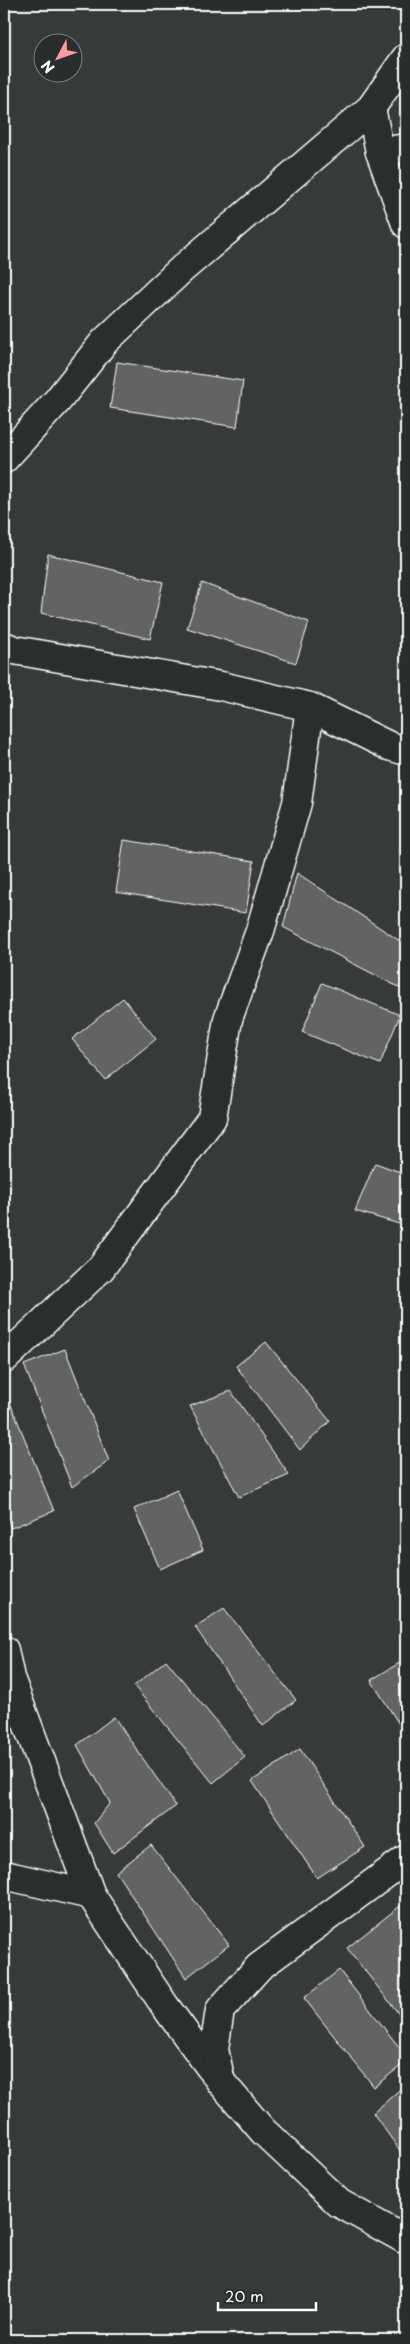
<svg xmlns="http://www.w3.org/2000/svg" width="410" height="2344" font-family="'Playpen Sans',sans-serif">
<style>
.building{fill:#636465;stroke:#fff}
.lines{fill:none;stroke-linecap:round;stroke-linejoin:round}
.minor-casing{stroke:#fff;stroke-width:31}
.minor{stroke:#2a2d2e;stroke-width:28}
</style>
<rect width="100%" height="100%" fill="#373a3b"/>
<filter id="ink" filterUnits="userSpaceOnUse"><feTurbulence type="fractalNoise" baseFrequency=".02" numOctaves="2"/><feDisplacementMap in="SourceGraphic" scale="10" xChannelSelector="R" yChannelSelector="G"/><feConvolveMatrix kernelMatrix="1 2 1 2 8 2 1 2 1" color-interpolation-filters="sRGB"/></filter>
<g filter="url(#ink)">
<g class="building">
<polygon points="4,4 10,4 4,41"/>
<polygon points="117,362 243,381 237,427 110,408"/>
<polygon points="48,554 163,582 150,639 41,613"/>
<polygon points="202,583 309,622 296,663 187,628"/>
<polygon points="124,840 254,861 246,913 116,892"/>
<polygon points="297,873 406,945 406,983 404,990 283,927"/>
<polygon points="322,983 400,1015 380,1064 302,1032"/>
<polygon points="123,998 156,1039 105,1080 72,1039"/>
<polygon points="375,1163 406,1174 406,1226 355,1211"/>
<polygon points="266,1342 330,1421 300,1450 236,1366"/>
<polygon points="65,1349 109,1461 72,1487 24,1365"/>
<polygon points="231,1391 289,1475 239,1497 190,1406"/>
<polygon points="7,1395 54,1511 11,1528 4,1510 4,1396"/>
<polygon points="177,1490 203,1550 160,1569 134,1509"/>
<polygon points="224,1608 296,1700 263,1726 195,1627"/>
<polygon points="406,1659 406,1735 371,1680"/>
<polygon points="166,1660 245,1757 213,1783 134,1686"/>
<polygon points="114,1717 176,1806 113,1853 94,1823 110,1803 77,1745"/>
<polygon points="300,1749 365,1847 317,1878 252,1781"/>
<polygon points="151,1845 229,1945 186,1978 116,1872"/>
<polygon points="400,1906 406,1914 406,2023 347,1948"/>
<polygon points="339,1970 406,2056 406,2062 374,2087 304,1998"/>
<polygon points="406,2084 406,2159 373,2113"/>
</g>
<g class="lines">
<defs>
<g id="minor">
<polyline points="371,108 380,152 406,224"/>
<polyline points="380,152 406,148"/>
<polyline points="4,459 58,400 104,342 182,269 371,108 406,58"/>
<polyline points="4,646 14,650 221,686 310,707 389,746 406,751"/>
<polyline points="4,1359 101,1268 212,1118 228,1019 260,931 297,803 310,707"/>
<polyline points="4,1650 10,1678 91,1895 165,2006 221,2082 263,2131 339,2203 406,2240"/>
<polyline points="4,1875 91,1895"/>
<polyline points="220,2078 214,2049 220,2010 259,1967 406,1859"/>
</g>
</defs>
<use href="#minor" class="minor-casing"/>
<use href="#minor" class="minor"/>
</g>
</g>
<rect width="410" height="2344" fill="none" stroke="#2a2d2e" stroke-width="20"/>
<rect x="10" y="10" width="390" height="2324" fill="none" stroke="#fff" stroke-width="2" filter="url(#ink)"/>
<g transform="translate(58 58) rotate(229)"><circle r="24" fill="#2a2d2e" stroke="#7f8182"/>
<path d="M0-4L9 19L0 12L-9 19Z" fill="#ff9aa2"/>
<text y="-8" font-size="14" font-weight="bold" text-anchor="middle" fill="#ffffff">N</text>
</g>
<path d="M218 2302v8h98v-8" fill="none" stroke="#ffffff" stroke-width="2.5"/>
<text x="225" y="2302" font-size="15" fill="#ffffff" stroke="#2a2d2e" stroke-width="4" paint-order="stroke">20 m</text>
</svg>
